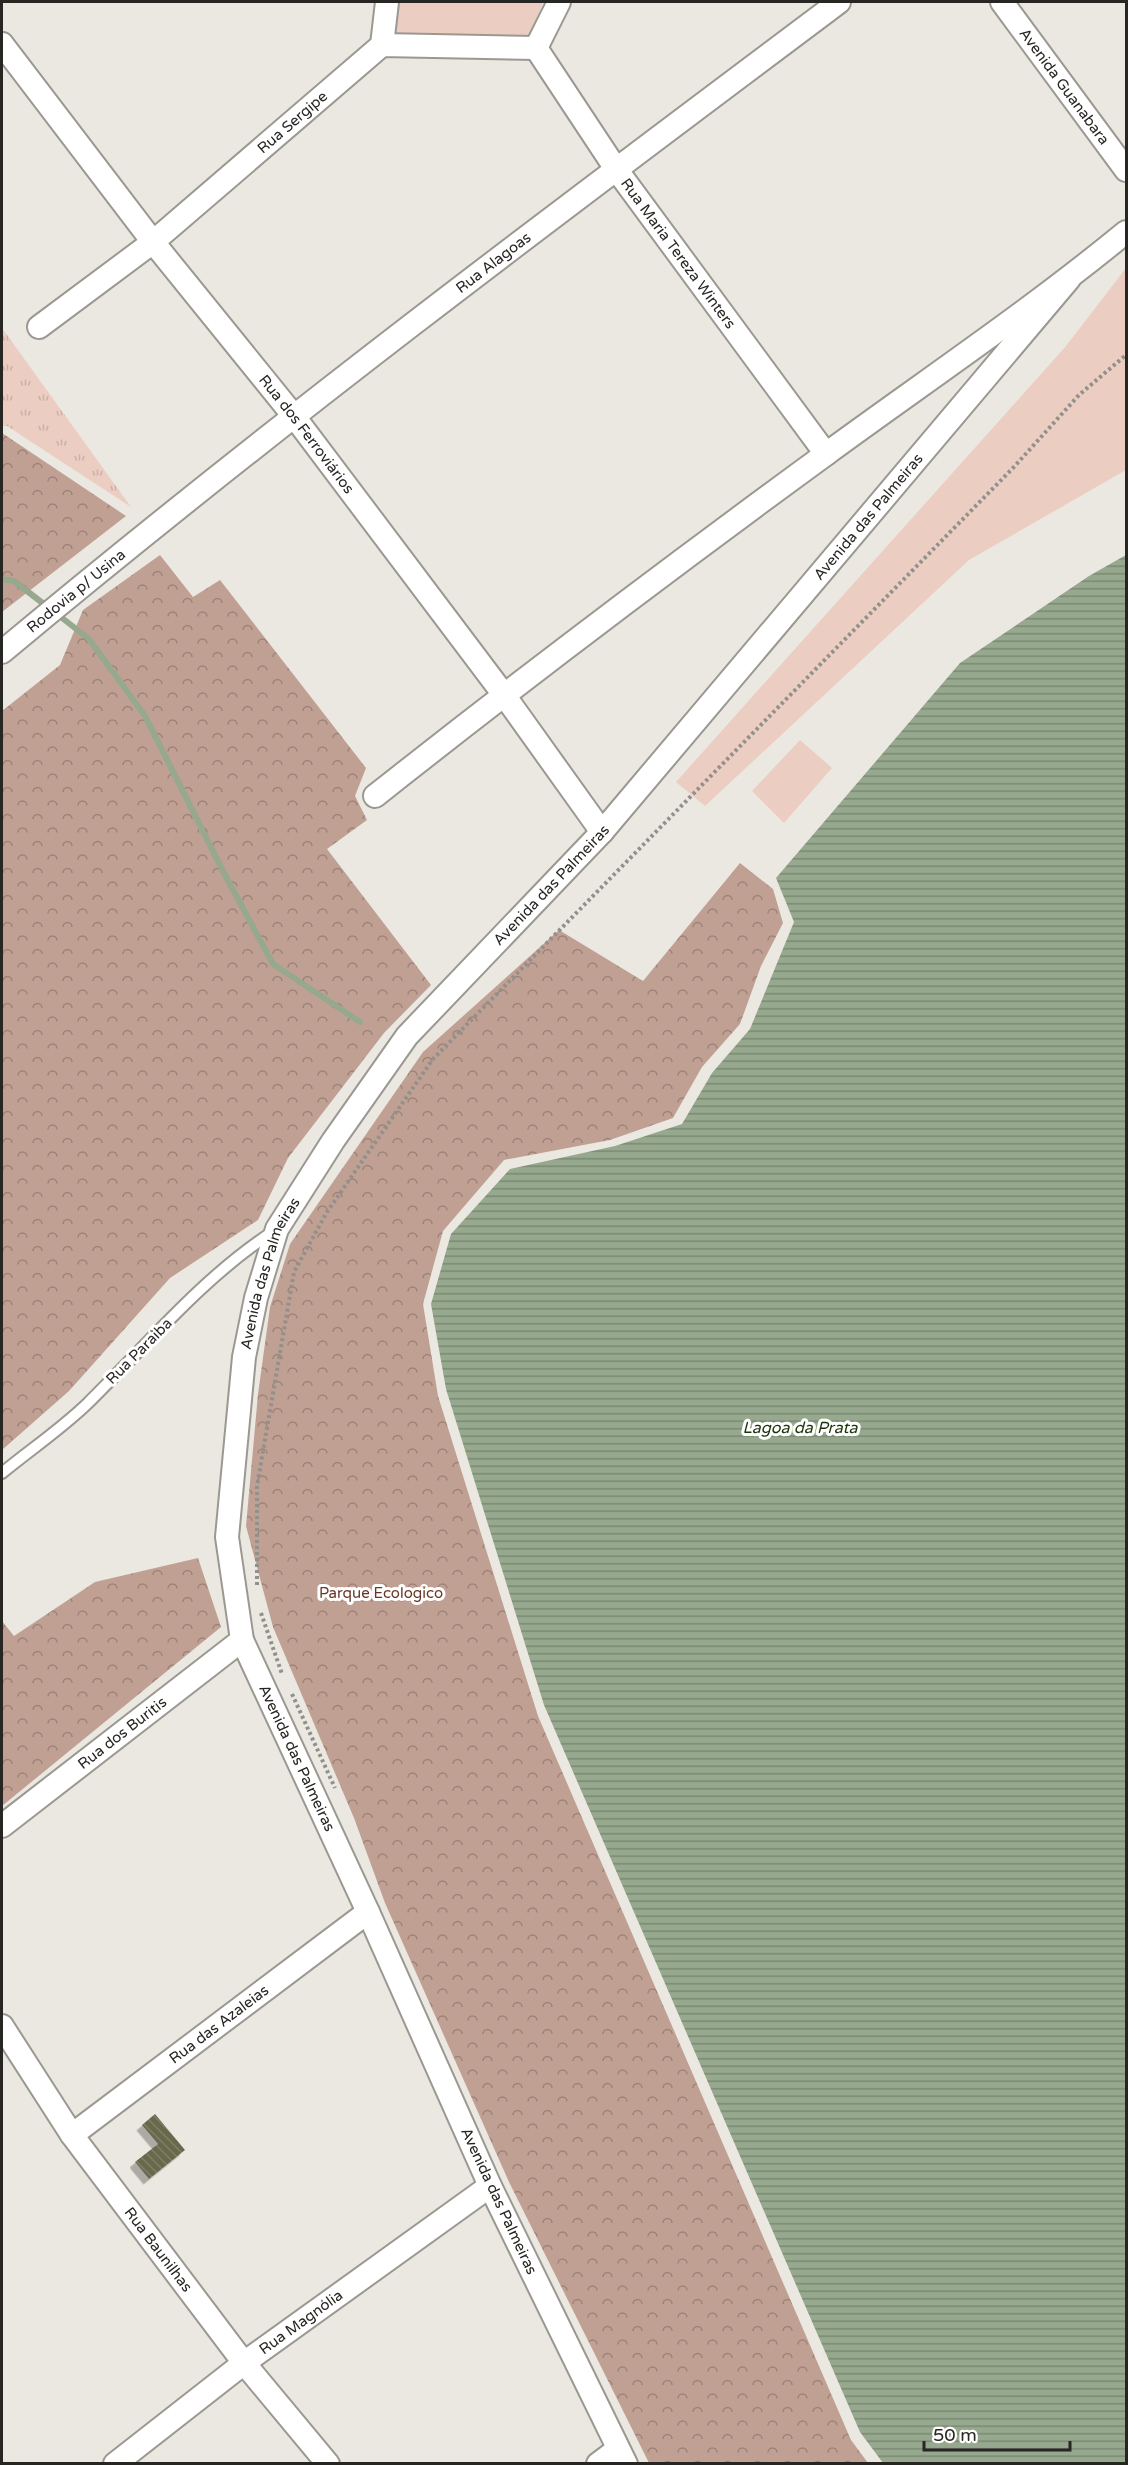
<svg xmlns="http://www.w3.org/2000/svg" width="1128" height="2465" font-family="'Varela Round',sans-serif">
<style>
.grass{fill:url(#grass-tufts)}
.forest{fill:url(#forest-crowns)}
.park{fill:#eccdc2}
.water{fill:url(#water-rules)}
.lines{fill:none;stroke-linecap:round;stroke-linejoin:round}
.stream{stroke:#96a88d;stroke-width:6}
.building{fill:url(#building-back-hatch);filter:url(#shadow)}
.lane-casing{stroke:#9a9891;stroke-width:14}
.street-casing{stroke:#9a9891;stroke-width:26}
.path{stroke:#92908b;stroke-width:4;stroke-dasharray:3 3;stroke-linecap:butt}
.lane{stroke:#fff;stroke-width:10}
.street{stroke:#fff;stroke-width:22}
.labels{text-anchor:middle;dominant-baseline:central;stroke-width:6;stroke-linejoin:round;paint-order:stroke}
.street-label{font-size:15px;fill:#272623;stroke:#fff}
.park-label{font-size:15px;fill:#673726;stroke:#fff}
.water-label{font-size:16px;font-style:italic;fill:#1b3409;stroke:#fff}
</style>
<defs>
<pattern id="grass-tufts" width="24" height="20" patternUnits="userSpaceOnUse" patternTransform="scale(1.5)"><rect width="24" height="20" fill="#eccdc2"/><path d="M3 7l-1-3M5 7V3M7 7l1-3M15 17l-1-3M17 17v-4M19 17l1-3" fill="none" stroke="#cab0a6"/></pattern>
<pattern id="forest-crowns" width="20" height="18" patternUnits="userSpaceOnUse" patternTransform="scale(1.5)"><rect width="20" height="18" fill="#c1a094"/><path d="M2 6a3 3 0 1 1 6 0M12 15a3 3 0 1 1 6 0" fill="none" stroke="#9d8278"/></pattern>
<pattern id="water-rules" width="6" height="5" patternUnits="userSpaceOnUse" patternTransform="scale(1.5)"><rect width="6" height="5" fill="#96a88d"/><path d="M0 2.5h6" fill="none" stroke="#7a8973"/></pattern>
<pattern id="building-back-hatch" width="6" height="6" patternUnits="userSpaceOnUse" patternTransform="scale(1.5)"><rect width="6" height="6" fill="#67694c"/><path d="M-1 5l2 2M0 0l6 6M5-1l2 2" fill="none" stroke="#7d7e68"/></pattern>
<filter id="shadow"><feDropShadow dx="-5.5" dy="5.5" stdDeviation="0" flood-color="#0004"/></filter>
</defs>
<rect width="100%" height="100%" fill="#ebe8e1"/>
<polygon class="grass" points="2,328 131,507 7,426 2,426"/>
<g class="forest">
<polygon points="2,433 126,516 2,612"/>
<polygon points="160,555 193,597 220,580 366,768 355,796 367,820 327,849 431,985 384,1033 288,1158 258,1220 170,1278 69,1391 2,1450 2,711 60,665 83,610"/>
<polygon points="740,863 773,889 783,923 761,966 740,1024 702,1067 673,1118 610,1140 504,1160 443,1231 423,1304 438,1396 538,1716 851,2440 868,2463 649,2463 509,2182 385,1903 354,1818 273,1627 246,1526 258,1394 270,1307 290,1244 423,1052 559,930 643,981"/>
<polygon points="198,1558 221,1627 2,1806 2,1621 14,1636 95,1582"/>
</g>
<g class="park">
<polygon points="398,2 543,2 529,38 394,35"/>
<polygon points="1126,268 1126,470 969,560 705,806 676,782 1066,346"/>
<polygon points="800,740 832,768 784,823 752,791"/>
</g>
<polygon class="water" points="1126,555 1126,2463 883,2463 860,2432 544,1705 446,1389 431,1304 451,1234 510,1169 615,1146 682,1124 712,1073 750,1029 794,922 776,878 960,663 1089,576"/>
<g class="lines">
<g class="stream">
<polyline points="2,579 14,581 49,608"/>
<polyline points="57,614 89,639 145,716 224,873 273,964 360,1022"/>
</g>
</g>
<polygon class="building" points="155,2114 185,2150 149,2179 135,2162 158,2144 142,2125"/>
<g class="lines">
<defs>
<path id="lane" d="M2,1473C30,1450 61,1429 87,1404C147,1345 203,1277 274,1231"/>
<g id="street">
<path id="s1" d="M1002,2L1126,170"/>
<path id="s2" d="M2,44L153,242L293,415L504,695L602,832"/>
<polyline points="382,45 387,2"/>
<path id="s3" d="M536,48L616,169L826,454"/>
<path id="s4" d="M39,327L153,242L382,45L536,48L559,2"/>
<path id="s5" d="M2,652C274,425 556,214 839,2"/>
<path d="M375,796C523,679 674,565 826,454C927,380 1030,311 1126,232"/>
<path id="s6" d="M2,1826L242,1640"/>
<path id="s7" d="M2,2026L72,2135L244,2363L328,2464"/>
<path id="s8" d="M72,2135L368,1912"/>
<path id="s9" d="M115,2464L244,2363L490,2186"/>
<polyline points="598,2464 618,2449"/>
<path id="s10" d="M626,2464L490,2186L368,1912L242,1640L227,1537L244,1357L256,1298L277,1229L333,1141L407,1036L602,832L1069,279"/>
</g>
</defs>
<use href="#lane" class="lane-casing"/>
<use href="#street" class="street-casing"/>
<g class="path">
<polyline points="257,1585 257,1486 294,1272 327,1212 433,1059 1013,468 1079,395 1126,355"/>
<polyline points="261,1613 282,1674"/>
<polyline points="292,1694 335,1788"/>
</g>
<use href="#lane" class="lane"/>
<use href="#street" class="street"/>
</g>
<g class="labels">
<g class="street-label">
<text stroke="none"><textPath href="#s1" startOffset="105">Avenida Guanabara</textPath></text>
<text stroke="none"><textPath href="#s4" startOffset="326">Rua Sergipe</textPath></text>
<text stroke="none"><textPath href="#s3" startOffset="250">Rua Maria Tereza Winters</textPath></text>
<text stroke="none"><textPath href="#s5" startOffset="627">Rua Alagoas</textPath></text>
<text stroke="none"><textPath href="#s2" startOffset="495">Rua dos Ferroviários</textPath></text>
<text stroke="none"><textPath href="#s10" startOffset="2254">Avenida das Palmeiras</textPath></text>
<text stroke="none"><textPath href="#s5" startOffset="96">Rodovia p/ Usina</textPath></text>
<text stroke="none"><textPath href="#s10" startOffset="1768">Avenida das Palmeiras</textPath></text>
<text stroke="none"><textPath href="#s10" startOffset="1282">Avenida das Palmeiras</textPath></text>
<text transform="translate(139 1351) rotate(-45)">Rua Paraiba</text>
<text stroke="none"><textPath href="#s6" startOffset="152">Rua dos Buritis</textPath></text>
<text transform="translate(297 1758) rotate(65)">Avenida das Palmeiras</text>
<text stroke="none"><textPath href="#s8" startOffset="184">Rua das Azaleias</textPath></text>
<text transform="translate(499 2201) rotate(65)">Avenida das Palmeiras</text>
<text stroke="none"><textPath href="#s7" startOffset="273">Rua Baunilhas</textPath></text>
<text stroke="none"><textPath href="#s9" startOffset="234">Rua Magnólia</textPath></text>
</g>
<g class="park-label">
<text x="381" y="1593">Parque Ecologico</text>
</g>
<g class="water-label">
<text x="800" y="1428">Lagoa da Prata</text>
</g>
</g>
<rect width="1128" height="2465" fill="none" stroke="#272623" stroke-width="6"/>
<path d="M924 2441v9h146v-9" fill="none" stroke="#272623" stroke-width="3"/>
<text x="933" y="2441" font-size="18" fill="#272623" stroke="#ffffff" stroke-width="4.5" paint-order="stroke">50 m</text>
</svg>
